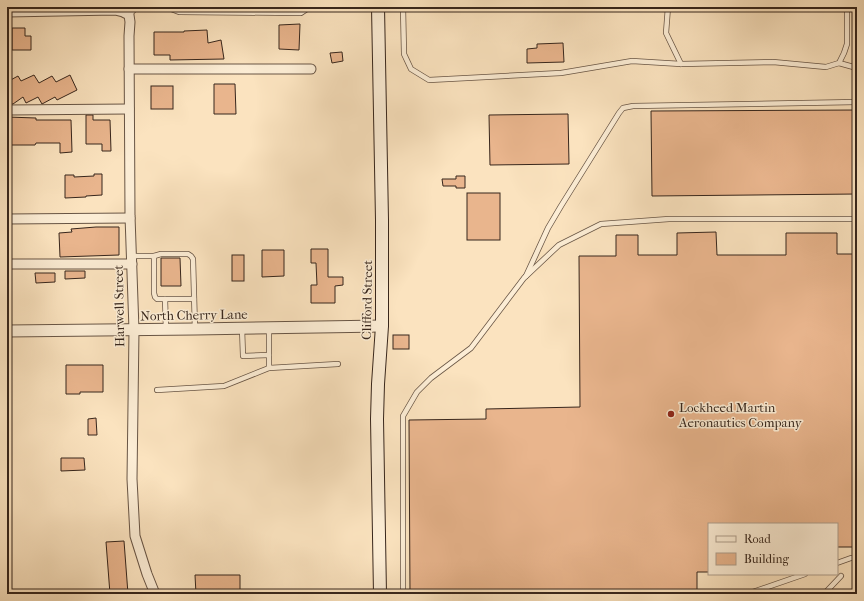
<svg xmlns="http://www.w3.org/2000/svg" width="864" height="601" font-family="'IM FELL French Canon',serif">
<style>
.building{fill:#e9b58d;stroke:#37261c}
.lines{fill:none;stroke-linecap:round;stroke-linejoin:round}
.service-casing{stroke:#685545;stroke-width:6}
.minor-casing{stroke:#685545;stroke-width:11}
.tertiary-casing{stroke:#685545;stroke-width:13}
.secondary-casing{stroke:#37261c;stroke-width:14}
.service{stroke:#fcedd5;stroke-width:4.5}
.minor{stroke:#fcedd5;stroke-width:9}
.tertiary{stroke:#fcedd5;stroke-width:11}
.secondary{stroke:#fcedd5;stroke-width:12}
.poi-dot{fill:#8f2418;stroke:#fcedd5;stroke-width:1.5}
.labels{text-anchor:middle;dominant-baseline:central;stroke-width:3;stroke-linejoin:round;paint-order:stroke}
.street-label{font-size:13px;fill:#37261c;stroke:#fcedd5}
.poi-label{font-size:13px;fill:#37261c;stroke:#fcedd5;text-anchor:start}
</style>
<rect width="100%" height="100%" fill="#fbe3bf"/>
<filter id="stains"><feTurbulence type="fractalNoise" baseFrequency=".005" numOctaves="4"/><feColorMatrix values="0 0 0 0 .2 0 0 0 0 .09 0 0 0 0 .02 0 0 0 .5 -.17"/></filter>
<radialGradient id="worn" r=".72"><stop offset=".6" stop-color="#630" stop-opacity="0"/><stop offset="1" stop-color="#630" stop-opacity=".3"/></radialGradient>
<g class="building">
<polygon points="300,24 299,50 279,49 279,25"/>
<polygon points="12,28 25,28 25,36 31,36 31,50 12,50"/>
<polygon points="207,30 208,43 221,40 224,59 170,60 170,55 154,55 154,32 184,32 184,31"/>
<polygon points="563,43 564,62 527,63 527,49 537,48 537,44"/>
<polygon points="342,52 343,61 332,63 330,53"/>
<polygon points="34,75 39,83 52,76 56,82 70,75 77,90 57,100 55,97 42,104 38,97 26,103 23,97 13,104 9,104 7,101 7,82 18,76 21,81"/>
<polygon points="214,84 235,84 236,114 214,114"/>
<rect x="151" y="86" width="22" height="23"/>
<polygon points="857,110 857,194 652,196 651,111"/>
<polygon points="568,114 569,164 490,165 489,115"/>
<polygon points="86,115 93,115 93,120 110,120 111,151 102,151 102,144 86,144"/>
<polygon points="7,117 36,118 36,120 71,120 72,152 60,153 60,143 36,143 35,145 7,145"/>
<polygon points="94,174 102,174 102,195 86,196 86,197 65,198 65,175 74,175 74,177 94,176"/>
<polygon points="456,176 465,176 465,188 456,188 456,186 443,186 442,179 456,179"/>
<rect x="467" y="193" width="33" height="47"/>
<polygon points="96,227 119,227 119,255 60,257 59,233 72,232 71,229"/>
<polygon points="716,232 717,255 786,255 786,233 837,233 837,254 857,254 857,547 837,547 837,524 709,524 709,572 697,572 697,594 410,594 409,420 486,419 486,409 580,407 579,256 616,256 616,235 638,235 638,255 677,255 677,233"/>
<polygon points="311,249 328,249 328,277 343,277 343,285 335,286 335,303 311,303 311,285 317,285 316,263 311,263"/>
<polygon points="262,250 284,250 284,276 262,277"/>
<rect x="232" y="255" width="12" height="26"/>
<polygon points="161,258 180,258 181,286 161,286"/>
<polygon points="65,271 85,271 85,278 65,279"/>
<polygon points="35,273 55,273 55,282 36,283"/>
<rect x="393" y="335" width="16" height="14"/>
<polygon points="66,365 103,365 103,392 80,392 80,394 66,394"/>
<polygon points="96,418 97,435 88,435 88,419"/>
<polygon points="61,458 84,458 85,470 61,471"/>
<polygon points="124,541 128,594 110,594 106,542"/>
<polygon points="195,575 240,575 240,594 196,594"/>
</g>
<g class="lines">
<defs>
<g id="service">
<polyline points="166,7 179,12 301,13 310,7"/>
<polyline points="403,7 404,54 411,69 429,80 561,73 632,61 681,64 773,62 826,67 839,63 844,53 847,44 847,7"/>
<polyline points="668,7 666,33 681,64"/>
<polyline points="129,15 137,7"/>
<polyline points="839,63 857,68"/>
<polyline points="131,256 154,256 161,254 188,254 191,256 193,259 195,329"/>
<polyline points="154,256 154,293 155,297 157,299 194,299"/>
<polyline points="526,276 548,228 561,206 619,113 623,108 633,106 857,102"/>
<polyline points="165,299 166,329"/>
<polyline points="242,328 243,356 269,355 269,329"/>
<polyline points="269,355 269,368 338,364"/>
<polyline points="157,390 224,386 269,368"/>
<polyline points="837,563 851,558 857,558"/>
<polyline points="403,594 403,416 417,392 431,378 471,348 524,278 559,245 601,224 669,219 857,219"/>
<polyline points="747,594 805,574"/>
<polyline points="824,594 841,576"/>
</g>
<g id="minor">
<polyline points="7,12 115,10 123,12 129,15 130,22 129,36 130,216 134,330 132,479 135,536 147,574 155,594"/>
<polyline points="129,69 311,69"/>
<polyline points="7,110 129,109"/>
<polyline points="7,219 130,218"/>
<polyline points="7,264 132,264"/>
</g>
<polyline id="tertiary" points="7,331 195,329 382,326"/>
<polyline id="secondary" points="378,7 382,220 382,326 378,384 377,419 380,594"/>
</defs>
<use href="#service" class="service-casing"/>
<use href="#minor" class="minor-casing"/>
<use href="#tertiary" class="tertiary-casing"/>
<use href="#secondary" class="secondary-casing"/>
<use href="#service" class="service"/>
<use href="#minor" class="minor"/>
<use href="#tertiary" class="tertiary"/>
<use href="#secondary" class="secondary"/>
</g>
<circle class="poi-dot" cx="671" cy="414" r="4"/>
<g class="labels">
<g class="street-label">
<text transform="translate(367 300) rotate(-89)">Clifford Street</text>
<text transform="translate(119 306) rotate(-91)">Harwell Street</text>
<text transform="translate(194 315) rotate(-1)">North Cherry Lane</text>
</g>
<g class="poi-label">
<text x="679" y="407">Lockheed Martin<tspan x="679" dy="15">Aeronautics Company</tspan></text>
</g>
</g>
<rect width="864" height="601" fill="none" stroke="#fbe3bf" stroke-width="24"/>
<rect x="8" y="8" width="848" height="585" fill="none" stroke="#37261c" stroke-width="2"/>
<rect x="12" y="12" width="840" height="577" fill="none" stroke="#37261c"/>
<rect x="708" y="523" width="130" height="52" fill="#fcedd5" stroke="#ad9d8b"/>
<rect x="716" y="536" width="20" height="6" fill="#fcedd5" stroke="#ad9d8b"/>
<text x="744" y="543" font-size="12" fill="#37261c">Road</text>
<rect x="716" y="553" width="20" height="12" fill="#e9b58d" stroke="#ad9d8b"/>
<text x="744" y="563" font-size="12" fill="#37261c">Building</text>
<rect width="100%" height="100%" filter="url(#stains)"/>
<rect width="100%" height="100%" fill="url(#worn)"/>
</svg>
